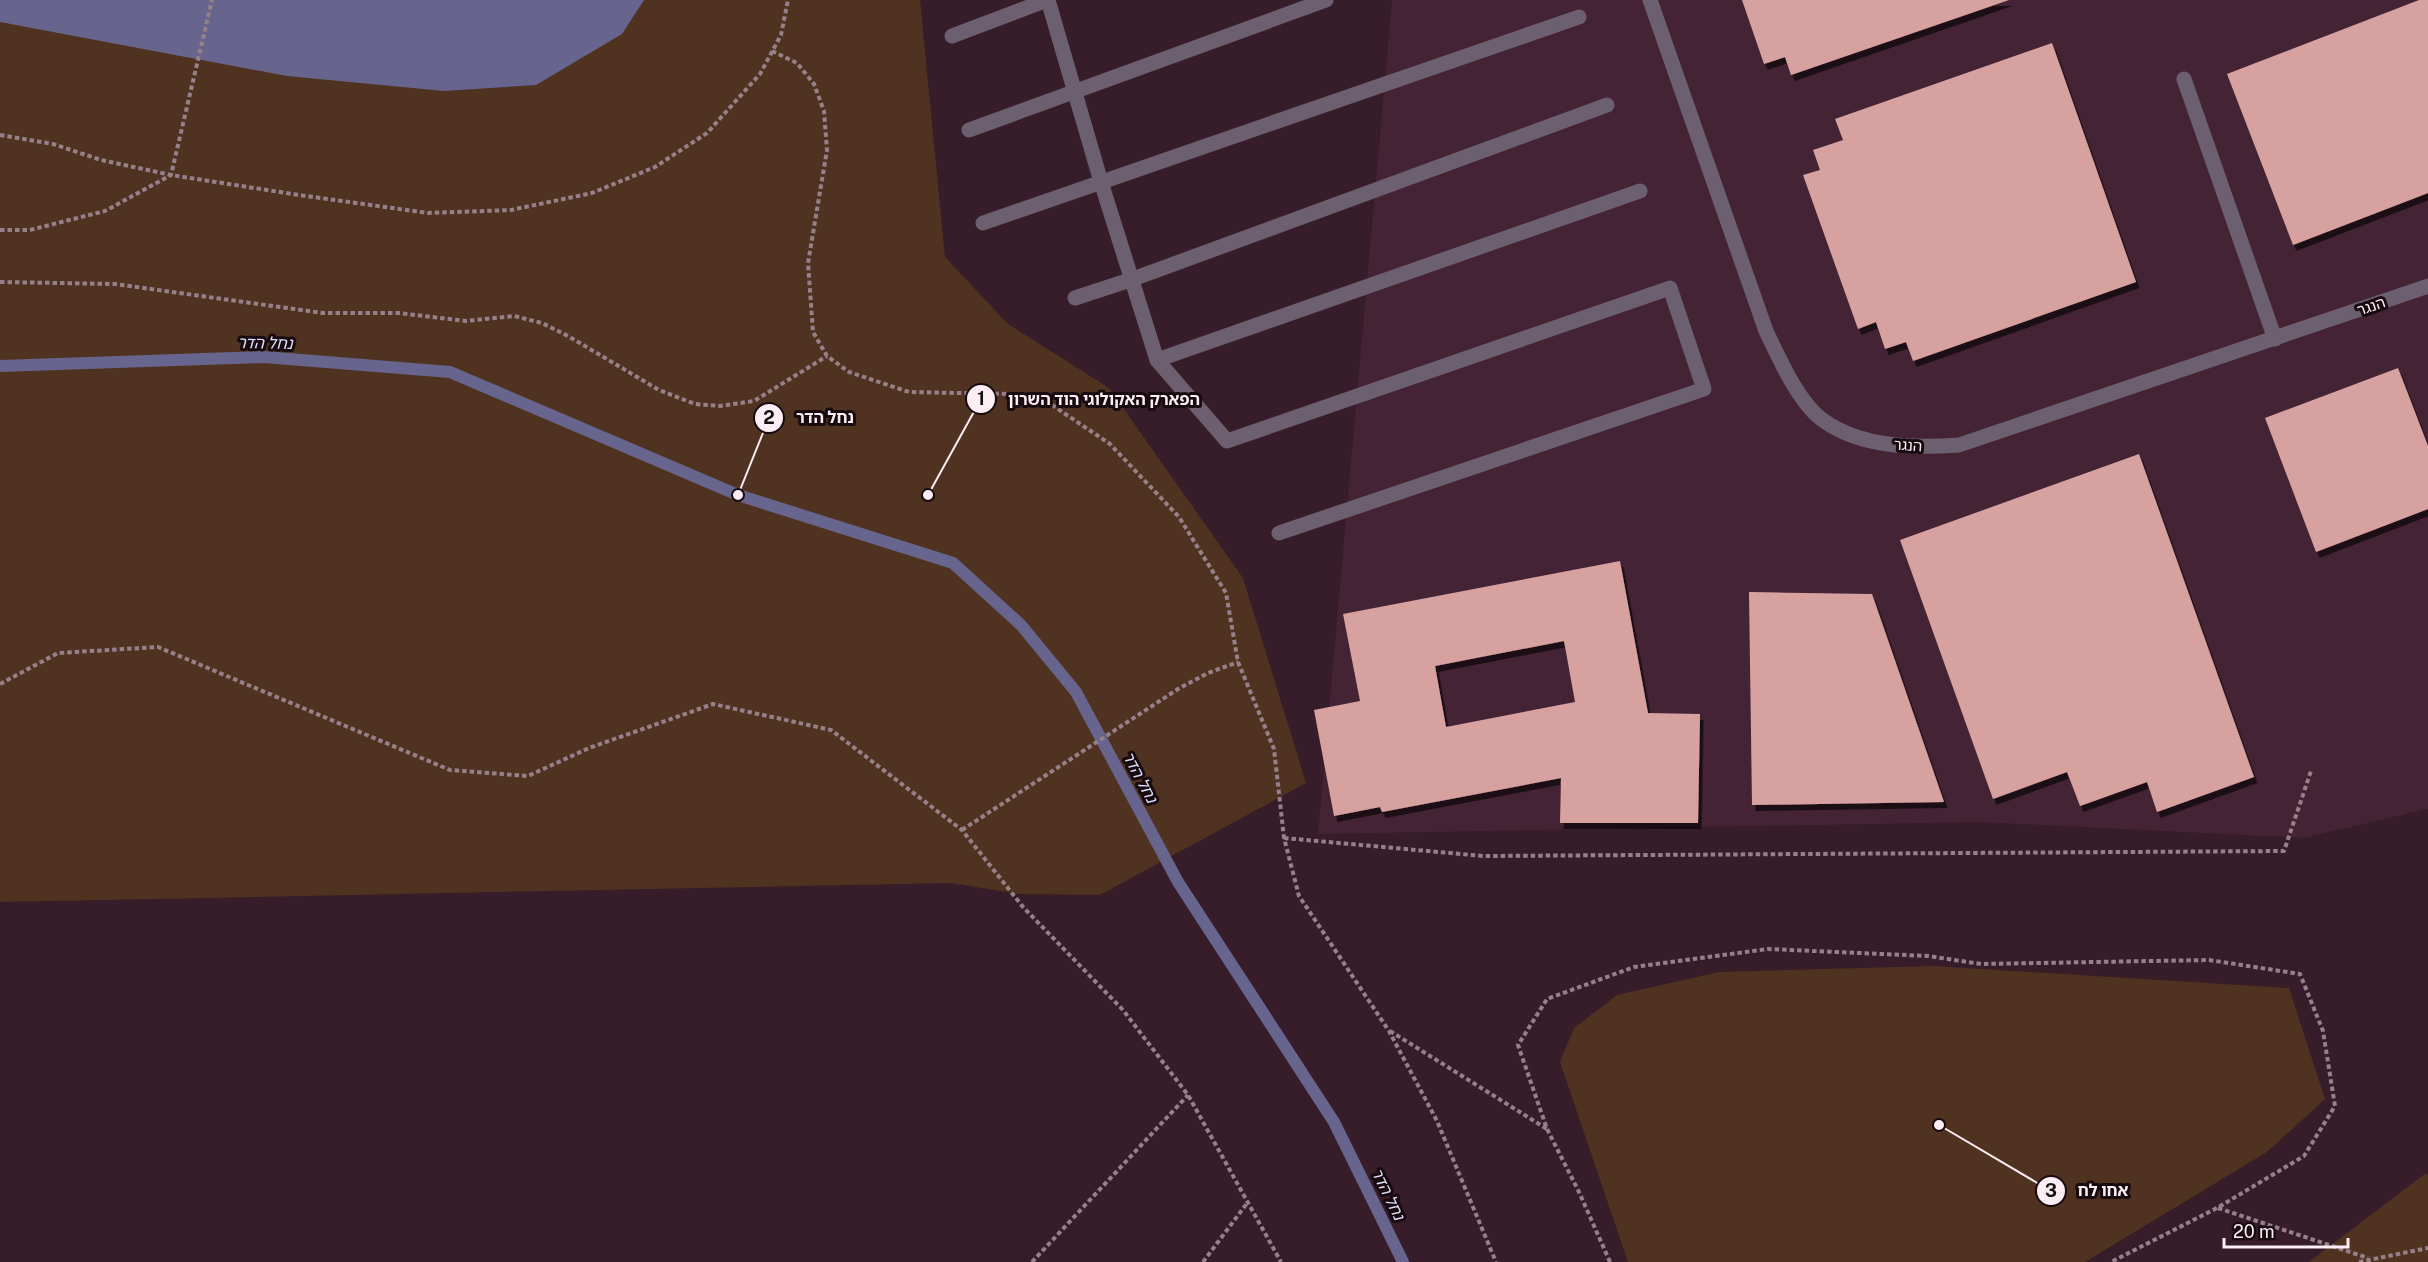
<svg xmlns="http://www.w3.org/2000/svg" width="2428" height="1262" font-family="'Public Sans','Noto Sans Hebrew',sans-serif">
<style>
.built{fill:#442334}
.green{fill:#503220}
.water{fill:#67648d}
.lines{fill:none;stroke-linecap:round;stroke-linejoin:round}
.stream{stroke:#67648d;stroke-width:12}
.building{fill:#d7a1a0;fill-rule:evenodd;filter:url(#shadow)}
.path{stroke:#96818b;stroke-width:4;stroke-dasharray:4.5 3;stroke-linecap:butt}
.service{stroke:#6c6070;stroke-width:15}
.minor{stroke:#6c6070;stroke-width:15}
.labels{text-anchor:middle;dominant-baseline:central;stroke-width:6;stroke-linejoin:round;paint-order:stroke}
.street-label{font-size:15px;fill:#fdeef5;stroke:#170b10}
.water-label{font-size:16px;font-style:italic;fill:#e1e0fc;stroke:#170b10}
.leader{fill:none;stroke:#fdeef5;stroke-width:2}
.callout-dot{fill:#fdeef5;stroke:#170b10;stroke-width:2}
.mark-label{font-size:18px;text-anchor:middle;font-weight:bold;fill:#111}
.callout-label{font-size:16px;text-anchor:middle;font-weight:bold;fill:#fdeef5;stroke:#170b10;stroke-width:6;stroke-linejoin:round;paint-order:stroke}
</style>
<defs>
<filter id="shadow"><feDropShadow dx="3.5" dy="6" stdDeviation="0" flood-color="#0009"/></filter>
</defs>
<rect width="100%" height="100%" fill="#371c29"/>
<polygon class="built" points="1392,0 2428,0 2428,809 2303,838 1979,822 1318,834"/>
<g class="green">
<polygon points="0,0 920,0 945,257 1008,324 1109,388 1243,578 1306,783 1100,895 1019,894 951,883 0,902"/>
<polygon points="1934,966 2289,988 2325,1099 2267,1152 2085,1262 1628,1262 1560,1062 1574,1028 1617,995 1719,972"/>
<polygon points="2426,1173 2428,1176 2428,1262 2309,1262"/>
</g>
<polygon class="water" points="0,0 644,0 622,34 536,85 444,91 287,76 0,22"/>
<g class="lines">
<polyline class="stream" points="0,366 264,357 450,372 738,495 953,563 1021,625 1076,692 1178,882 1334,1122 1403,1262"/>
</g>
<g class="building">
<polygon points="1742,0 2009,0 1791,75 1785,57 1764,64"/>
<polygon points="2419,0 2428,0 2428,193 2293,245 2227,74"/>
<polygon points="2052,43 2136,282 1913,361 1906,342 1885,349 1876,322 1858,329 1803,175 1820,170 1813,150 1843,140 1835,119"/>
<polygon points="2398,368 2428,446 2428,509 2316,552 2265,418"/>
<polygon points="2139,454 2254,777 2157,812 2147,782 2080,806 2067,772 1993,799 1900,540"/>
<path d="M1620,561L1648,713L1700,714L1698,823H1560L1561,778L1382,812L1380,807L1334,816L1314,710L1360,701L1343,614ZM1564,641L1575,702L1446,727L1435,666Z"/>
<polygon points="1749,592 1872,594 1944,802 1752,805"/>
</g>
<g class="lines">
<g class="path">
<polyline points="772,51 797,63 814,84 824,111 827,150 808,263 813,332 827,356 849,372 909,392 1009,394 1040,397 1110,444 1179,517 1226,593 1238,662 1274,749 1284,838 1299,896 1389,1031 1437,1121 1496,1262"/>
<polyline points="0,135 53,144 101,160 171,175 299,195 428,213 511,210 592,193 655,167 707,133 760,74 781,35 788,0"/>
<polyline points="0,230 30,230 105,211 171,175 212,0"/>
<polyline points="0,282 115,284 323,313 398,313 466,321 514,316 542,323 568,336 659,390 695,404 720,406 754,401 827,356"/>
<polyline points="0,684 58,653 158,647 450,770 528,776 589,748 713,704 831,730 962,830 1023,907 1123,1010 1188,1095 1281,1262"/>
<polyline points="962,830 1178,689 1208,673 1238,662"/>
<polyline points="1284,838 1483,856 2284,851 2311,771"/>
<polyline points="1390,1031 1547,1129"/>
<polyline points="2218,1208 2368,1258"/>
<polyline points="1032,1262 1188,1095"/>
<polyline points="1203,1262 1248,1202"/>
<polyline points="1610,1262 1579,1192 1547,1129 1518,1045 1547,999 1634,967 1768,949 1928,956 1981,964 2209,960 2300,974 2323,1031 2335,1106 2304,1156 2217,1208 2111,1262"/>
<polyline points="2359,1262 2428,1248"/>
</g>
<g class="service">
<polyline points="1048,0 1101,182 1157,360 1227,441 1670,288 1704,389 1279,533"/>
<polyline points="952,36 1047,0"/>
<polyline points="2184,79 2275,339"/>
<polyline points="969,130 1326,0"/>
<polyline points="983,223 1579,17"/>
<polyline points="1075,298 1133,279 1607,105"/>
<polyline points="1157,360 1640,191"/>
</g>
<path class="minor" d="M1650,0L1766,331C1779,358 1799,404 1824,421C1863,448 1914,448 1959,445L2428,286"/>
</g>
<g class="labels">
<g class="street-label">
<text transform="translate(2371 306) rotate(-19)">הנגר</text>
<text transform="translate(1908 445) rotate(4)">הנגר</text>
</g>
<g class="water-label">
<text transform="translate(265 343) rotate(1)">נחל הדר</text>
<text transform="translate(1140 777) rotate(62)">נחל הדר</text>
<text transform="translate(1388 1194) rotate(64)">נחל הדר</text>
</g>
</g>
<path class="leader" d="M928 495L981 399M738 495L769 418M1939 1125L2051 1191"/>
<g class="callout-dot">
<circle cx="928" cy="495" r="6"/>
<circle cx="738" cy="495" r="6"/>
<circle cx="1939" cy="1125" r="6"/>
<circle cx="981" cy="399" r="15"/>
<circle cx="769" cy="418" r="15"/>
<circle cx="2051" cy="1191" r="15"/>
</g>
<g class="mark-label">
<text x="981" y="405">1</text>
<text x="769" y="424">2</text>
<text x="2051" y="1197">3</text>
</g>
<g class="callout-label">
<text x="1104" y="405">הפארק האקולוגי הוד השרון</text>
<text x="825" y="423">נחל הדר</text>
<text x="2103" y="1196">אחו לח</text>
</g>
<path d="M2224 1238v9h124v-9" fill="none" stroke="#fdeef5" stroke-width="3"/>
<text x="2233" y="1238" font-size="18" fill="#fdeef5" stroke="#170b10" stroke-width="4.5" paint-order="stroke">20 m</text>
</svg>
